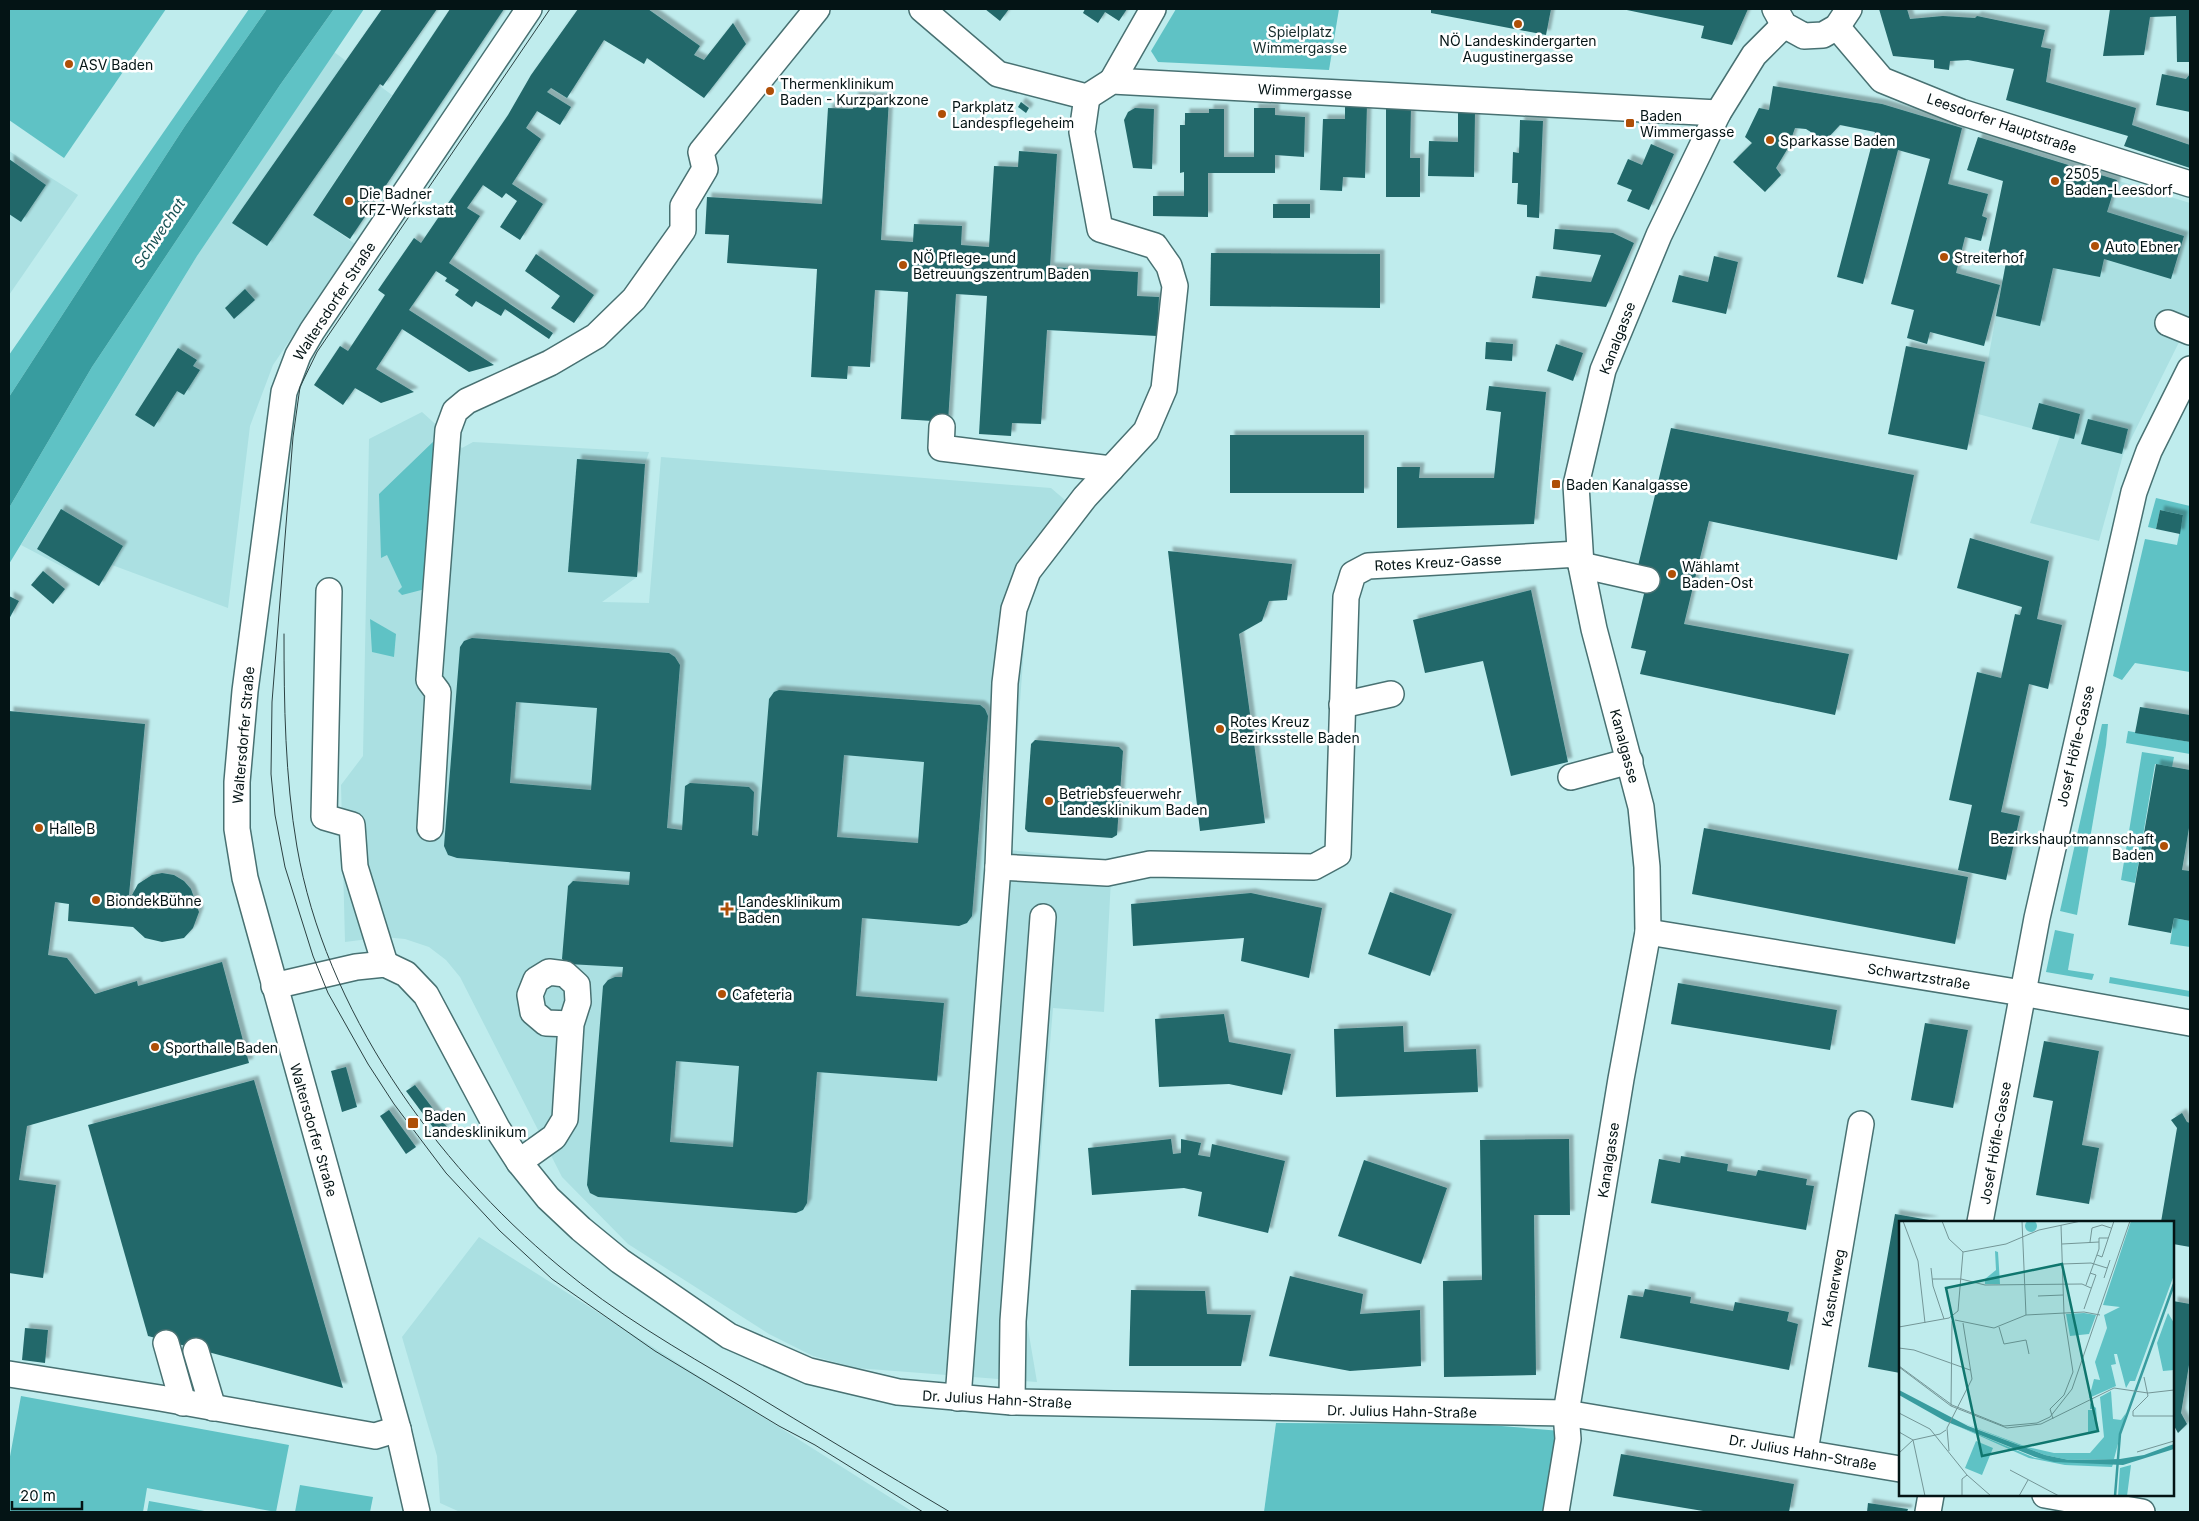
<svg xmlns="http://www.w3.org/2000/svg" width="2199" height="1521" font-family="Inter,sans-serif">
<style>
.built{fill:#abe0e2}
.green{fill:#5fc2c5}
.water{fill:#389c9f}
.building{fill:#22686a;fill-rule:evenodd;filter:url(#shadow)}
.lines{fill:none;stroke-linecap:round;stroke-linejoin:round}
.minor-casing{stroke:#487172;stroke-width:28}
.minor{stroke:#fff;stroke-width:25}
.tram{stroke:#2b4142;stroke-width:1}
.poi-dot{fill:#af4f07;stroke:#fff;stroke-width:2}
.labels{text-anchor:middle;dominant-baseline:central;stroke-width:5;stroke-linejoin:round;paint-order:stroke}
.park-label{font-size:14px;fill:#172e2e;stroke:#fff}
.poi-label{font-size:14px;fill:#041415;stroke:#fff;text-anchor:start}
.street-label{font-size:14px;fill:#041415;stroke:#fff}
.water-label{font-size:15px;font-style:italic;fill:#185153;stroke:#fff}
.inset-river{fill:none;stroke:#389c9f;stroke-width:2.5}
.inset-road{fill:none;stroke:#749697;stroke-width:1}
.view{fill:#0f766e;fill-opacity:0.15;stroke:#0f766e;stroke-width:2.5}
.inset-edge{fill:none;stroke:#041415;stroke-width:2.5}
</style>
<defs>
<filter id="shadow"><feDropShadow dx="4.5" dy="-4.5" stdDeviation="1" flood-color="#0004"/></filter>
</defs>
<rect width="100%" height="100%" fill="#bfeced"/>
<g class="built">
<polygon points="334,52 392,95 313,214 355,244 273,365 250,426 228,608 112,565 99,586 21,545 197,256"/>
<polygon points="9,151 78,195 9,295"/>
<polygon points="2029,153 2190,203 2190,320 2123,455 2099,541 2030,523 2060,436 1978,414 2020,186"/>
<polygon points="422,412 462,448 473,442 649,452 645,464 637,577 602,602 649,603 661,457 1051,488 1086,518 1028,594 1009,850 1112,860 1104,1012 1053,1008 1027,1323 1037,1382 856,1368 813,1356 769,1334 628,1244 562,1177 460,977 446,960 429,947 405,939 384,937 345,942 341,785 363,756 369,439"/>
<polygon points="479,1237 913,1512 460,1512 440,1503 437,1456 402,1337"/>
</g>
<g class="green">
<polygon points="9,9 166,9 64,158 9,120"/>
<polygon points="249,9 267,9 185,126 9,397 9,355"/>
<polygon points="334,9 364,9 197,256 9,564 9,508 92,367 280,85"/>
<polygon points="1176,9 1339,9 1329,70 1158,62 1151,51"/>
<polygon points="436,439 429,588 402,595 398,591 402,587 387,555 381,558 379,494"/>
<polygon points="2156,498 2190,506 2190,672 2135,663 2122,680 2113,676 2145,539 2177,545 2183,515 2160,510 2156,529 2148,527"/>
<polygon points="370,619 396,634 394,657 372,652"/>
<polygon points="2102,724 2108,724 2106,745 2077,915 2060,911"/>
<polygon points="2128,731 2190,742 2190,754 2126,743"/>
<polygon points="2142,752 2174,757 2172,767 2155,764 2135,883 2121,880"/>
<polygon points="2174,918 2190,921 2190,947 2170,944"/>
<polygon points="2055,930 2074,934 2068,970 2094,974 2092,980 2046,972"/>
<polygon points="2110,977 2190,991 2190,997 2109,983"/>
<polygon points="21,1396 289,1445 276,1512 147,1488 143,1512 9,1512 9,1462"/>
<polygon points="1276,1423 1477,1424 1561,1431 1546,1512 1264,1512"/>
<polygon points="300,1485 373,1497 370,1512 295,1512"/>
<polygon points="149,1501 210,1512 147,1512"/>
</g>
<polygon class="water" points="267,9 334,9 280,85 92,367 9,508 9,397 185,126"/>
<g class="building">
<polygon points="382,9 437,9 383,86 380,84 267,246 232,223"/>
<polygon points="450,9 504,9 350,239 313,215"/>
<polygon points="578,9 648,9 700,46 694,55 704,60 733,23 746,44 704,98 647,58 644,64 604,40 567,98 551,88 547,92 571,107 560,125 537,111 526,128 541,139 512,184 543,204 520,240 500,227 517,201 506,193 502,198 483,185 467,208 480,216 449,263 553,333 549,339 505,309 501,316 476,301 472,307 455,295 459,290 445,281 447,278 436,271 409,310 494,365 469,372 402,329 376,369 414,392 381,403 355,388 343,405 314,385 340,346 348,351 385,295 378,290 414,238 421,243 508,115 531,75"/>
<polygon points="985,9 1009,9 1000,21"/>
<polygon points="1085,9 1127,9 1119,21 1105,12 1098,23 1083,13"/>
<polygon points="1431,9 1551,9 1546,35 1431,13"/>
<polygon points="1622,9 1748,9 1732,45 1701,38 1704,26"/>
<polygon points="1879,9 1907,9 1910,19 1943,16 1975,18 1977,16 2045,30 2041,47 2051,49 2046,82 2136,108 2132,125 2190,145 2190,168 2124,146 2128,136 2006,100 2014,69 1968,60 1950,61 1949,70 1934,68 1934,60 1893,56"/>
<polygon points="2110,9 2190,9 2190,62 2177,62 2176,16 2150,17 2144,55 2103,56"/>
<polygon points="2162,74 2186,79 2190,74 2190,112 2156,105"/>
<polygon points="1773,86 1882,104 1962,128 1948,184 1988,194 1982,216 1987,218 1981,241 1965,237 1956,273 2000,285 1984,346 1930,332 1927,344 1907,338 1914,310 1891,304 1930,159 1898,150 1863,284 1837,277 1875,132 1840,125 1825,141 1806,129 1795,128 1788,148 1776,168 1781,175 1765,192 1733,162 1752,143 1745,137 1759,108 1769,110"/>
<polygon points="854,96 889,98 881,240 913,242 914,224 962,226 961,245 989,247 994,166 1018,167 1019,151 1057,154 1050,267 1138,272 1137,296 1159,297 1157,336 1047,330 1041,424 1012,423 1011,436 979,434 987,296 956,294 948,422 901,419 908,292 875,290 870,367 848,366 847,379 811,377 817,269 727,263 729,235 705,234 707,197 822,204 828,108 853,109"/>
<polygon points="1021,102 1029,108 1026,113 1018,107"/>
<polygon points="1345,104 1367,104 1365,178 1343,177 1342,191 1320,190 1323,119 1345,119"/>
<polygon points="1386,105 1411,105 1410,158 1420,158 1420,197 1386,197"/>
<polygon points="1135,108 1154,109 1152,169 1133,168 1124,120 1128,112"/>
<polygon points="1254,108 1275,108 1275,115 1305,117 1304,157 1275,155 1275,173 1208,173 1208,217 1153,216 1153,196 1184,196 1184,172 1180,173 1180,125 1185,125 1185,113 1209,113 1209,109 1224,109 1224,157 1254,157"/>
<polygon points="1458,111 1475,112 1474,177 1428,176 1429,141 1458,142"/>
<polygon points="1520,120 1543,121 1539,218 1527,217 1527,205 1517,204 1518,183 1512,183 1513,152 1519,153"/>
<polygon points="1978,137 2117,180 2107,212 2184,236 2171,279 2104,259 2100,277 2053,268 2040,326 1996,316 2007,257 1988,253 2003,181 1967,170"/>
<polygon points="1651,144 1674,154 1649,210 1627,201 1632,190 1617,184 1628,159 1642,165"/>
<polygon points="9,159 46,185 21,222 9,214"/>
<rect x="1273" y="204" width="37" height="14"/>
<polygon points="1555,229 1613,233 1634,243 1606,307 1532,298 1536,276 1591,282 1601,255 1553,249"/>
<polygon points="1211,253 1380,254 1380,308 1210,306"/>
<polygon points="536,254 594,295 574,323 551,308 560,296 525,271"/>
<polygon points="1714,256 1738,262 1726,314 1672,302 1679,275 1708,282"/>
<polygon points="245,289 255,300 234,319 225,308"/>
<polygon points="1486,342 1513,344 1512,361 1485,359"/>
<polygon points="1556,344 1583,353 1573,381 1547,371"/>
<polygon points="1906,346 1985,362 1967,450 1888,434"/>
<polygon points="178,348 197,360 193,366 200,370 184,395 177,391 154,427 135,415"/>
<polygon points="1489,386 1546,392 1534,524 1397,528 1397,467 1420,467 1419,478 1494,478 1501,412 1486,410"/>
<polygon points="2039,403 2080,414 2074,439 2032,429"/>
<polygon points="2088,419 2128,429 2122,454 2081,444"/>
<polygon points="1671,428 1914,475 1897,560 1709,521 1684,624 1849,654 1835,715 1640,674 1646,651 1631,648 1650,569 1638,566"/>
<rect x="1230" y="435" width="134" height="58"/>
<polygon points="577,459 645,464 637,577 568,572"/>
<polygon points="61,509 123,546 99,586 37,549"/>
<polygon points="2160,510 2183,515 2180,534 2156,529"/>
<polygon points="1970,538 2049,561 2037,619 2062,625 2048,689 2029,684 2001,812 2020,816 2006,880 1958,870 1972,805 1949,800 1977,672 2001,678 2015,614 2020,615 2022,607 1957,588"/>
<polygon points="1168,551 1292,564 1287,600 1269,601 1262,621 1239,634 1265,823 1200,831"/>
<polygon points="43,571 65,589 53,604 31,585"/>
<polygon points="1531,590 1568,762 1511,776 1483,661 1425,673 1413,620"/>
<polygon points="9,596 19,601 9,619"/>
<path d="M472,638L669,653L675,657L680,665L667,828L682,830L685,786L690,783L749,787L754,792L752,835L758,836L769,699L774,692L779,690L980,705L985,709L988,716L972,916L967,923L959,926L862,918L856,996L944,1003L937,1081L817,1072L807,1203L803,1210L796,1213L598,1197L590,1193L587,1185L603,986L608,980L615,977H622L623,967L568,964L562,959L568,886L573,881L629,885L630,872L457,858L448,855L444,846L460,647L464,641ZM516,702L597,708L591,790L510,783ZM844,755L924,762L918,843L837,837ZM676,1061L739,1066L733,1147L670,1142Z"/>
<polygon points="2140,707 2190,715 2190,742 2135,733"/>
<polygon points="9,711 145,724 129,895 132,895 138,884 152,875 162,873 174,875 184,881 191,889 199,912 193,928 184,938 162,942 145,938 133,927 68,921 69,904 55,902 48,955 67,958 95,994 137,981 138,986 222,962 249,1063 27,1126 19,1180 56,1185 43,1278 9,1273"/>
<polygon points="1035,740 1119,747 1123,751 1117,835 1112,838 1028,832 1025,829 1031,744"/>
<polygon points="2156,764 2190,770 2190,822 2182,870 2190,871 2190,921 2174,918 2171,933 2128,925"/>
<polygon points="1704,828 1968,877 1955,944 1692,894"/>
<polygon points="1390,892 1452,914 1430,976 1368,954"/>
<polygon points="1251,893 1322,908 1309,978 1241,961 1244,938 1133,946 1131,904"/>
<polygon points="1678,983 1837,1010 1830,1050 1671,1024"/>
<polygon points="1224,1014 1229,1042 1291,1054 1282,1095 1229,1084 1159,1087 1155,1019"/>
<polygon points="1925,1023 1968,1030 1953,1108 1911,1100"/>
<polygon points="1403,1026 1404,1052 1476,1049 1478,1092 1336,1097 1334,1029"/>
<polygon points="2044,1041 2099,1051 2082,1145 2099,1148 2089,1204 2036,1195 2053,1101 2033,1097"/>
<polygon points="346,1067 357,1107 342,1112 331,1071"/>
<polygon points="254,1080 343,1388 148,1336 88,1125"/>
<polygon points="415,1085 447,1127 438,1134 406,1091"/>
<polygon points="389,1110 416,1147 406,1154 380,1116"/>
<polygon points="2182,1113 2187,1122 2190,1123 2190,1247 2173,1244 2173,1222 2161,1222 2177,1128 2171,1120"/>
<polygon points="1171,1139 1173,1154 1181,1153 1181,1139 1201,1143 1198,1155 1210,1157 1212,1144 1285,1161 1268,1233 1198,1216 1202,1192 1184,1188 1092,1195 1088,1148"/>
<polygon points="1569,1139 1570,1215 1534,1215 1536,1375 1444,1377 1443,1281 1482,1280 1480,1140"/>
<polygon points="1681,1156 1728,1164 1727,1171 1756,1176 1758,1170 1807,1179 1806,1185 1814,1186 1806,1230 1651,1203 1659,1159 1680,1163"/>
<polygon points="1364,1160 1447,1188 1421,1264 1338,1236"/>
<polygon points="1895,1214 1935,1221 1900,1222 1900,1373 1868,1367"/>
<polygon points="1290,1276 1363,1294 1360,1314 1420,1310 1421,1366 1350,1371 1269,1356"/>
<polygon points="1645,1289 1691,1297 1690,1303 1733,1311 1735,1302 1789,1312 1787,1321 1798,1324 1789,1370 1620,1338 1628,1295 1643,1297"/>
<polygon points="1131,1290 1205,1291 1207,1314 1251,1315 1241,1366 1129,1366"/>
<polygon points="2173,1301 2190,1304 2190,1359 2181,1413 2187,1424 2178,1433 2173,1424"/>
<polygon points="25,1328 48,1330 45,1363 22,1360"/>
<polygon points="1621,1454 1794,1484 1789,1512 1709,1512 1613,1496"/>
<polygon points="1868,1503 1908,1509 1907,1512 1867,1512"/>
</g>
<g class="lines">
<defs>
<g id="minor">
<polyline points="922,9 998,74 1087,97 1112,81 1718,113"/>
<polyline points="1775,9 1784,25 1804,36 1823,35 1837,27 1849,9"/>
<polyline points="1837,27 1882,80 1961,112 2190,184"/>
<polyline points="1112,81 1153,9"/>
<polyline points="1087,97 1082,132 1100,229 1155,246 1169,266 1175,286 1164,389 1146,431 1085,497 1028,571 1014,609 1005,683 998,867 1107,873 1150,864 1314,867 1338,854 1346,597 1353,574 1368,566 1579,554"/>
<polyline points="2168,323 2190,332"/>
<polyline points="942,427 941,448 1111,469"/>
<polyline points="1581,565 1647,580"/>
<polyline points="329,591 324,817 352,825 355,867 385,964"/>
<polyline points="1342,705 1391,694"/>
<polyline points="1571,777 1630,761"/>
<polyline points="430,828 438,692 429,680 448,430 455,411 467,401 550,363 596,336 634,299 683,230 683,206 705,169 701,152 817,9"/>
<polyline points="1648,932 2022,993 2190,1023"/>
<polyline points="274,986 356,967 385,964 406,974 426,995 497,1128 519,1162 548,1198 581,1229 620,1261 729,1336 809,1371 898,1392 1012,1402 1566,1413 1900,1469"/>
<polyline points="519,1162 554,1137 565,1119 571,1024 578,1002 577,985 565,974 549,972 536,980 530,995 533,1012 546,1023 571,1024"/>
<polyline points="1980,1222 2037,918 2134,492 2149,451 2190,369"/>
<polyline points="166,1343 183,1403"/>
<polyline points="196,1351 213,1408"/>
<polyline points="9,1374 160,1398 375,1436 398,1429"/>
<polyline points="958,1398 998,867"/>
<polyline points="1012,1402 1013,1321 1043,917"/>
<polyline points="1805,1451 1861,1124"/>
<polyline points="2045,1495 2142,1512"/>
<polyline points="417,1512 398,1429 245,878 237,829 237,782 245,691 284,392 298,355 312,331 529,9"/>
<polyline points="1556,1512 1568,1439 1566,1413 1621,1079 1648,932 1647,867 1641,807 1594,629 1581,565 1576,485 1603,370 1659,235 1718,113 1754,55 1784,25"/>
<polyline points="1928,1512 1931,1495"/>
</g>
</defs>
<use href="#minor" class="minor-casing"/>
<use href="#minor" class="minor"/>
<g class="tram">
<polyline points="550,9 317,352 300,387 293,437 272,702 271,774 275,815 285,867 313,956 328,993 368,1064 394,1104 446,1173 500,1231 552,1279 655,1351 779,1426 815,1445 923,1512"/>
<path d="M284,634C284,704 285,777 297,847C325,1009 434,1162 559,1266C615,1313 679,1350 742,1387C811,1429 881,1471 950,1512"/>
</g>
</g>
<g class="poi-dot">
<circle cx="1518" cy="24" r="5"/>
<circle cx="69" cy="64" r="5"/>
<circle cx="770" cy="91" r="5"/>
<circle cx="942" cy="114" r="5"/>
<rect x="1625" y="118" width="10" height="10" rx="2.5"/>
<circle cx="1770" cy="140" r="5"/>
<circle cx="2055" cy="181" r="5"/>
<circle cx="349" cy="201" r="5"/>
<circle cx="2095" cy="246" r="5"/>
<circle cx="1944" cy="257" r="5"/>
<circle cx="903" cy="265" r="5"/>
<rect x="1551" y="479" width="10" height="10" rx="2.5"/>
<circle cx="1672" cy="574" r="5"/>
<circle cx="1220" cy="729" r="5"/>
<circle cx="1049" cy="801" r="5"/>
<circle cx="39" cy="828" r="5"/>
<circle cx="2164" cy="846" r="5"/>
<circle cx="96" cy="900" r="5"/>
<path d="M724.5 901.5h5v5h5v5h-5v5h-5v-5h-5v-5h5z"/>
<circle cx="722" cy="994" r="5"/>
<circle cx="155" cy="1047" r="5"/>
<rect x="407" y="1117" width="12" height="12" rx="2.5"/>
</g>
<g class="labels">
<g class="park-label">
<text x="1300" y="31">Spielplatz<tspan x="1300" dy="16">Wimmergasse</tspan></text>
</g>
<g class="poi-label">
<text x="1518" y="40" text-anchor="middle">NÖ Landeskindergarten<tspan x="1518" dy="16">Augustinergasse</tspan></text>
<text x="79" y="64">ASV Baden</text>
<text x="780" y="83">Thermenklinikum<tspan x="780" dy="16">Baden - Kurzparkzone</tspan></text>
<text x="952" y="106">Parkplatz<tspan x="952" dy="16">Landespflegeheim</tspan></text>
<text x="1640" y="115">Baden<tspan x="1640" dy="16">Wimmergasse</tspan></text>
<text x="1780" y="140">Sparkasse Baden</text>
<text x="2065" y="173">2505<tspan x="2065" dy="16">Baden-Leesdorf</tspan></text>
<text x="359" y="193">Die Badner<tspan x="359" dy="16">KFZ-Werkstatt</tspan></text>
<text x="2105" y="246">Auto Ebner</text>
<text x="913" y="257">NÖ Pflege- und<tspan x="913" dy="16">Betreuungszentrum Baden</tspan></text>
<text x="1954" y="257">Streiterhof</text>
<text x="1566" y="484">Baden Kanalgasse</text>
<text x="1682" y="566">Wählamt<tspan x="1682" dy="16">Baden-Ost</tspan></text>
<text x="1230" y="721">Rotes Kreuz<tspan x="1230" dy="16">Bezirksstelle Baden</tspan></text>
<text x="1059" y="793">Betriebsfeuerwehr<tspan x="1059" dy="16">Landesklinikum Baden</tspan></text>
<text x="49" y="828">Halle B</text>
<text x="2154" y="838" text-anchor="end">Bezirkshauptmannschaft<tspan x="2154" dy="16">Baden</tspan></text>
<text x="106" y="900">BiondekBühne</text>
<text x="738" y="901">Landesklinikum<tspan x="738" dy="16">Baden</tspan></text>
<text x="732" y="994">Cafeteria</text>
<text x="165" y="1047">Sporthalle Baden</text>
<text x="424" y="1115">Baden<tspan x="424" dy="16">Landesklinikum</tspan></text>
</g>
<g class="street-label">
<text transform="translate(1305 91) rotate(3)">Wimmergasse</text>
<text transform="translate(2002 123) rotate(19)">Leesdorfer Hauptstraße</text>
<text transform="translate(334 301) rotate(-57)">Waltersdorfer Straße</text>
<text transform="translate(1617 338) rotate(-69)">Kanalgasse</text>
<text transform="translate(1438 562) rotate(-3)">Rotes Kreuz-Gasse</text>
<text transform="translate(243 735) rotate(-85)">Waltersdorfer Straße</text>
<text transform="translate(1625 746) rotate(75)">Kanalgasse</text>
<text transform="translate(2075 746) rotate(-77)">Josef Höfle-Gasse</text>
<text transform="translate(1919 976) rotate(9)">Schwartzstraße</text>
<text transform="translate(314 1130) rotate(74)">Waltersdorfer Straße</text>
<text transform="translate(1995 1143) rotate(-80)">Josef Höfle-Gasse</text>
<text transform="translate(1608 1160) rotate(-81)">Kanalgasse</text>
<text transform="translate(1833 1288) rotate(-80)">Kastnerweg</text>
<text transform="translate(997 1399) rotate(3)">Dr. Julius Hahn-Straße</text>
<text transform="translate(1402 1411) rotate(1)">Dr. Julius Hahn-Straße</text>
<text transform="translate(1803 1452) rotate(10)">Dr. Julius Hahn-Straße</text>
</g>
<g class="water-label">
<text transform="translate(159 233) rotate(-56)">Schwechat</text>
</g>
</g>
<g transform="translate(1899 1221)">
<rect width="275" height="275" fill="#bfeced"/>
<path d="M126 5a6 6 0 1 1 12 0a6 6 0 1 1-12 0ZM232,0H275V54L236,160H231L227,167L218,133H215L217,143L212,144L217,165L190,177L195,158L201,159L196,141L208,107L205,94L221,86L204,84ZM96,30L99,31L101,63H86V58L97,49ZM185,92L197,94L190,113L171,115L167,93ZM269,92L275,102V149L264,150L258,122ZM212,170L214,198L222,199L227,192L215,238L170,239L146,234L56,199L128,226L155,232H191L205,216L201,176ZM191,182L197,187L199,210L189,211V189H194L195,199V188H191ZM54,203L136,237L214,243L213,246L166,244L130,237ZM77,220L94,227L83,254L66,247ZM232,244L228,275H219L221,247Z" fill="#5fc2c5"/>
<path d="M0,169L69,205L146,234L170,239L221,238L245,234L275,223V228L224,244L155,241L136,236L46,200L0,174Z" fill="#389c9f"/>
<path class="inset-river" d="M216,275L221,213L275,63"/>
<path class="inset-road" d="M4,0L19,40L26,102M123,0L127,94M191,21L193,7L203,4L212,7M163,23L200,21M64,31L107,23L140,9L182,0M198,34L203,36L215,0M163,43L192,42L208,47M32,47L34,65L45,98M205,57L211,39M33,58H62L86,64L183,63L192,67M187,64L200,28V17H209M139,75L164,74M185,88L197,54L191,52M56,99L95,107L127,94L185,91L201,94M0,106L50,97L59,90L64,31L50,18L43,0M100,106L105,123L127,119L130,133M0,127L15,129L71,149M0,145L53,184L105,205L138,202L151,196L173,168L231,0M0,146L52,185L108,207L142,203L215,167L249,172L275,169M245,156L249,175L234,190V195H275M52,185L53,100M0,192L31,208L68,254L92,275M154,198L151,188L165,174L174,151L165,93L162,4M0,211L14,219M14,219L26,275M50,230L48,207L73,158L64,102M238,231L275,220M0,232L14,219L41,213L47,209M111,249L160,275M63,275V258L68,254M120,275L129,259"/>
<path class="view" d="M163,43L199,210L83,235L47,67Z"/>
<rect width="275" height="275" class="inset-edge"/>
</g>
<rect width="2199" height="1521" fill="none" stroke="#041415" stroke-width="20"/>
<path d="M12 1501v8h70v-8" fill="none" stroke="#041415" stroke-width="2.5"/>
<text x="20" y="1501" font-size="15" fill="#041415" stroke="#ffffff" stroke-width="4" paint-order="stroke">20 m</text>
</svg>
